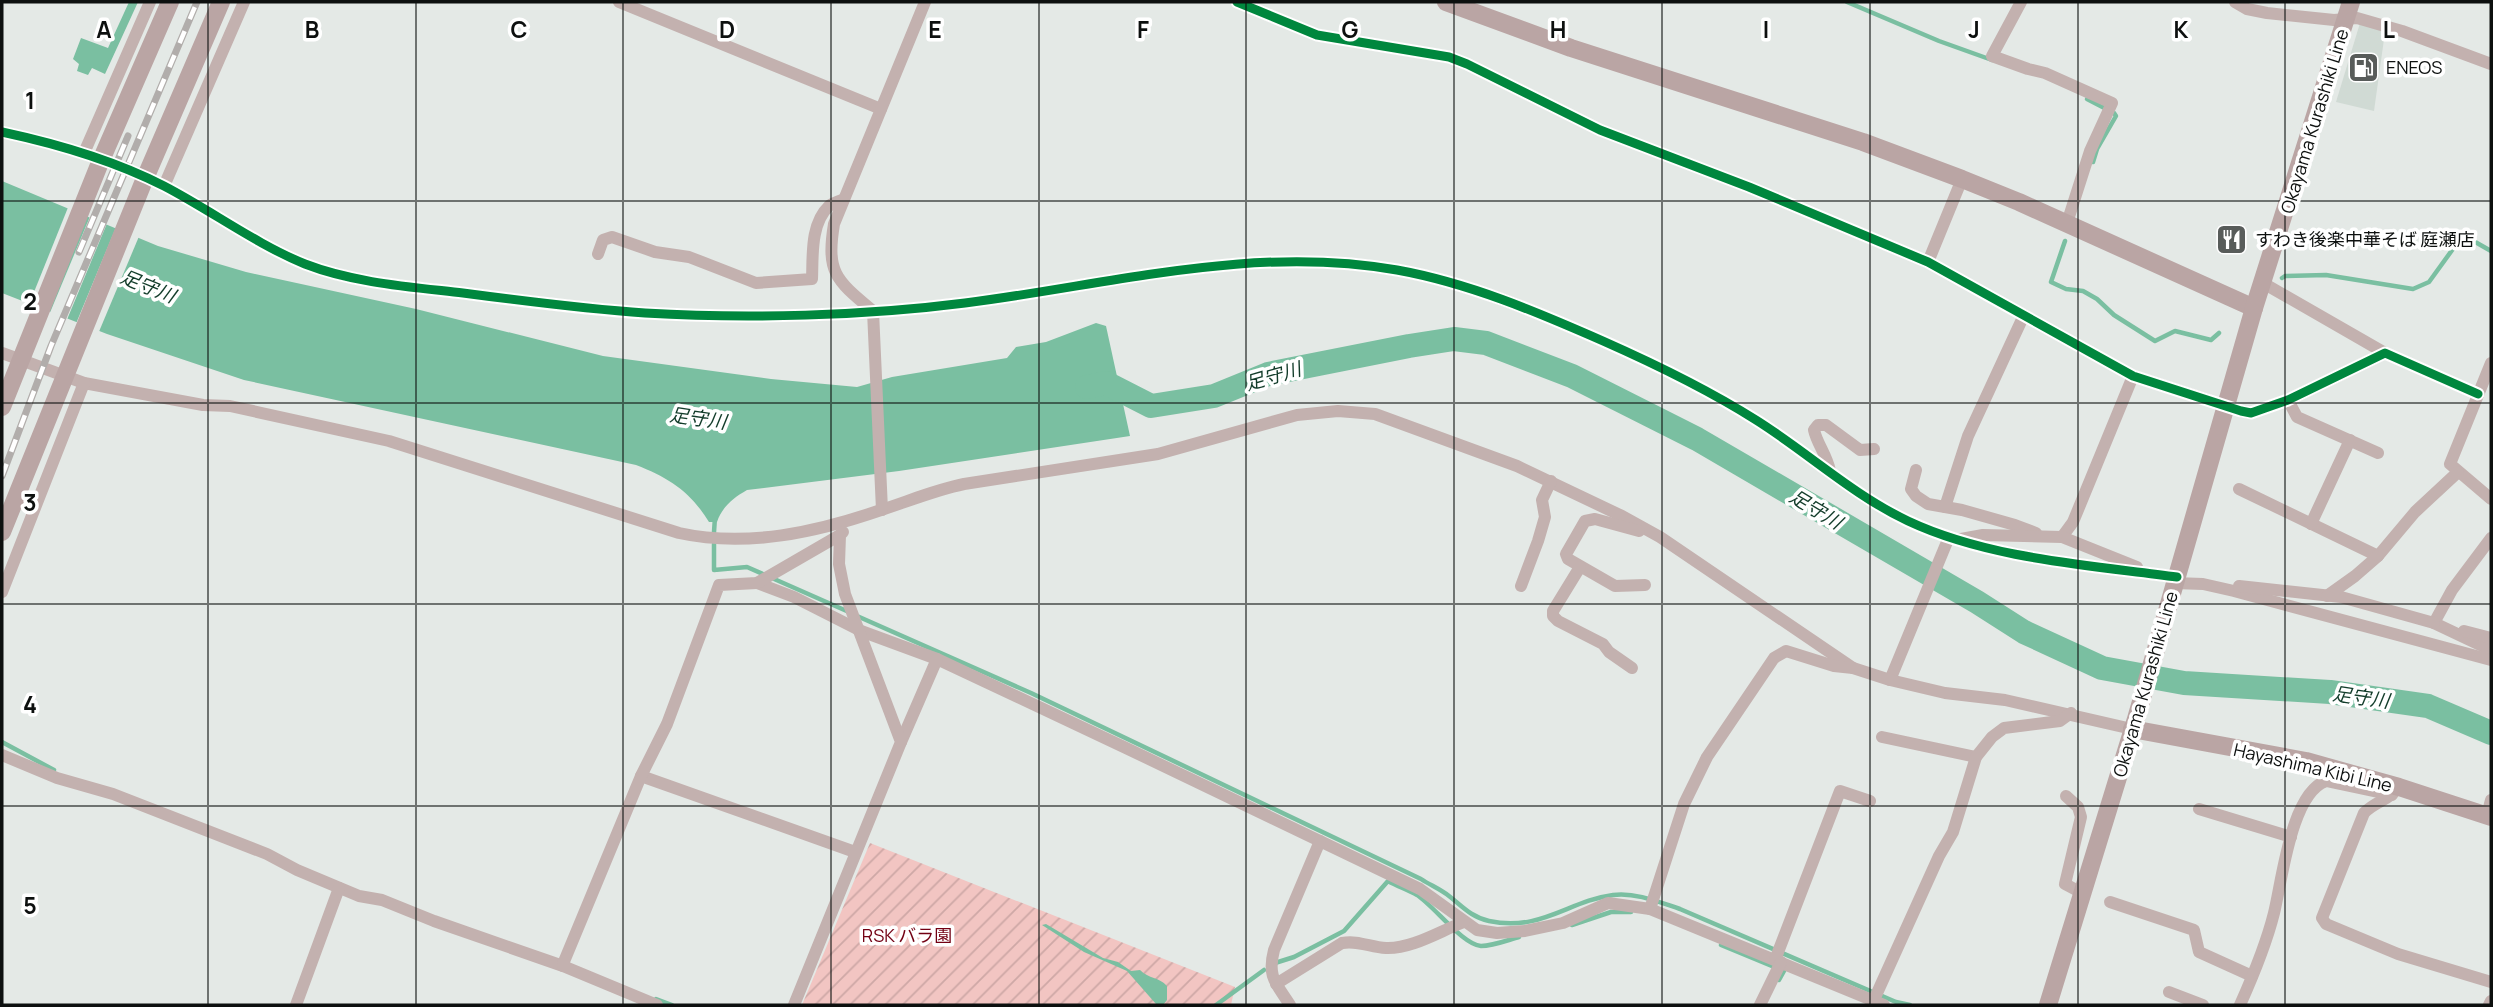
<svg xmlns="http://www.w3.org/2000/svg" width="2493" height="1007" font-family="Manrope,'Noto Sans JP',sans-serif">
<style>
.built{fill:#d0dad4}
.garden{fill:url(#garden-furrows)}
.water{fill:#7abfa1}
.pier{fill:#e4e9e6}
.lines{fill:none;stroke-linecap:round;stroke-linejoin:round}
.stream{stroke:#7abfa1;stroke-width:4.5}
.river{stroke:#7abfa1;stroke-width:24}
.street{stroke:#c3b1af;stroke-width:12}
.secondary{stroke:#baa5a4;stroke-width:18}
.rail-casing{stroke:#b1adab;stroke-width:7}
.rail{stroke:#fff;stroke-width:4.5;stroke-dasharray:13;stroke-linecap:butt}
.cycleway-casing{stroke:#fff;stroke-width:13}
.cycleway{stroke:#00873e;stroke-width:9}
.grid{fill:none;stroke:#0d100f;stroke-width:2;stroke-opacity:0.55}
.labels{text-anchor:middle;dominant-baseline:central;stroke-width:7;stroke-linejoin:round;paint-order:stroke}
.poi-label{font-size:18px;fill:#0d100f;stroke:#fff;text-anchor:start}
.street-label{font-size:18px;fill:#0d100f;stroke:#fff}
.park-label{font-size:18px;fill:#720013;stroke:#fff}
.water-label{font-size:19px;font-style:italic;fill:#123c2a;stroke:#fff}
.grid-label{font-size:23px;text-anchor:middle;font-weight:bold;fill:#0d100f;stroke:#fff;stroke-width:7;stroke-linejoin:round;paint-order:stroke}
</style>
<defs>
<pattern id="garden-furrows" width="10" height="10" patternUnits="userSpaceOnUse" patternTransform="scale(1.75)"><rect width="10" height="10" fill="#f2c5c2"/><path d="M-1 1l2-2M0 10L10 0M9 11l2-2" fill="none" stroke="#cea8a6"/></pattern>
</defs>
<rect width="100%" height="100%" fill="#e4e9e6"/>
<polygon class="built" points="2360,23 2385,32 2374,111 2336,102"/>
<polygon class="garden" points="870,843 1235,987 1231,1005 802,1005"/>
<g class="water">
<polygon points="129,2 138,2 105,74 92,68 88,75 77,71 79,64 73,59 81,38 108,48"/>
<path d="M2,181L158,246L246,272L416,309L603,356L771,379L857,387L892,377L1007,358L1016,347L1046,342L1096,323L1106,326L1130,436L899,471L747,490C733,498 722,507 717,522H709C690,491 669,478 636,465L244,380L107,334L2,293Z"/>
<path d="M1046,924L1103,958L1118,962L1131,971L1140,970C1149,979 1159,977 1167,986V1000L1163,1005L1156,1004L1127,971L1084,952L1042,925Z"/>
</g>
<g class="pier">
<polygon points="69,205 88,213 46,314 28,307"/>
<polygon points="91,214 108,221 66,322 49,315"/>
<polygon points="117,225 140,234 98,334 75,326"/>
</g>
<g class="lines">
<g class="stream">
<polyline points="1847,2 1939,41 1992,60"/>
<polyline points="2087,99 2114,113 2116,116 2097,149 2093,162"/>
<polyline points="2065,241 2051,282 2066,289 2083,291 2097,299 2114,315 2155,341 2175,331 2211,340 2219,333"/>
<polyline points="2282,278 2285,276 2326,275 2413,289 2429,282 2463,235 2491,251"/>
<polyline points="714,532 715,517"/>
<polyline points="714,544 714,570 747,567 849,612"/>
<path d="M857,616L1031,693L1421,879C1430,885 1440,889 1449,896C1462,906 1471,917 1489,921C1541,932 1568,901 1613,895C1635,892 1659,902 1680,909L1896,1002L1910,1005"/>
<polyline points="2,742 54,770"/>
<polyline points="1572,925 1611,912 1631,912"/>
<polyline points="1721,945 1784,971 1779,980"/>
<path d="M1275,963L1294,957L1344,931L1388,881C1397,886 1408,890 1417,895C1435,907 1463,945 1481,946C1493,946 1508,940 1519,937"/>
<polyline points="656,999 672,1005"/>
<polyline points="1216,1005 1264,970"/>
</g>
<polyline class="river" points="1087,387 1106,383 1151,406 1214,396 1268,374 1409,346 1454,339 1486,343 1572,376 1697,439 1977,602 2024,632 2102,668 2184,683 2330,692 2428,706 2491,733"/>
<g class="street">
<polyline points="619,2 881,109"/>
<polyline points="1237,2 1317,35 1449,57 1467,64 1600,130 1749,187 1928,262 2133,376 2208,400"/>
<polyline points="2021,2 1992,56 2028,69 2045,73 2112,103 2090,151 2067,223"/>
<polyline points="2235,2 2247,9 2267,13 2334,20 2357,18 2402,31 2491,64"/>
<path d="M2,132C58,144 113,160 164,186C212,211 256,244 305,264C354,283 411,287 463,293C523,301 584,309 645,313C747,319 864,316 965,303C1109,285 1252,244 1397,270C1469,283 1537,312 1603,341C1655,364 1707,389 1756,420C1807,452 1853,495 1908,521C1989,559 2089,565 2177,577"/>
<polyline points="84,153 150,2"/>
<polyline points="164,186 244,2"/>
<path d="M598,254L603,240L612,237L655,252L689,257L756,283L812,279C813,257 810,224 829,206C832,203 840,201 844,199"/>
<polyline points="1928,262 1962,179"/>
<polyline points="2263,283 2385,353"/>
<path d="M2,353L84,383L203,405L230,406L389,441L679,533C747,548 817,532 881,510C909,501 935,490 964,484L1158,454L1297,415L1338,411L1375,414L1517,466L1622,516L1660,537L1853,668"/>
<polyline points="2491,363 2450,464 2491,499"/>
<polyline points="2288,400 2297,417 2378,453"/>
<polyline points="2241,411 2251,413 2288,400 2385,353 2478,394"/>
<polyline points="1916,470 1911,489 1916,496 1928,504 1962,510 2015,525 2036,533"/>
<path d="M1830,471C1827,455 1817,444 1814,430L1818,425H1826L1860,450L1874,449"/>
<polyline points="2239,489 2378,556"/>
<polyline points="1945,507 1968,436 2024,315"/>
<path d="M882,510L873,311C836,280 826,273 834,224L925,2"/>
<polyline points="2311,524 2350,440"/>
<polyline points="1639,531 1595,519 1585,521 1566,554 1568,559 1615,586 1645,585"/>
<polyline points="2062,537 2073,522 2133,376"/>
<polyline points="2491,538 2452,590 2434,623 2491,650"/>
<polyline points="1961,539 1983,535 2062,537 2137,567"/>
<polyline points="1580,567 1553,611 1553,616 1558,621 1603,644 1609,652 1632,668"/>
<polyline points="757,583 794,597 861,631 937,659 1126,748 1420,889 1477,930 1497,933 1525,931 1563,923 1608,903 1650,909 1884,1005"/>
<polyline points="2174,583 2203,584 2234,591 2491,660"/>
<polyline points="1521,586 1538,541 1545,517 1542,500 1551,481"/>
<polyline points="2239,586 2341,597 2434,623"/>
<polyline points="2,592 84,383"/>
<polyline points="2327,596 2355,576 2378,556 2415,512 2458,472"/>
<polyline points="2464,631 2491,638"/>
<polyline points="1890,680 1949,537"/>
<polyline points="1882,737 1976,757"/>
<polyline points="901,742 937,659"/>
<polyline points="2,755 57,778 113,794 267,854 297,870 359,896 382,900 434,921 563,966"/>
<polyline points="641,776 855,852"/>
<path d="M2399,787C2387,802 2377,800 2364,813L2322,918L2326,924L2398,954L2491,982"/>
<polyline points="2066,796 2078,807 2081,817 2065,884 2082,893"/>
<polyline points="2199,809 2291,837"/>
<polyline points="2487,815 2491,800"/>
<polyline points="2110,902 2194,930 2199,952 2252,976"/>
<polyline points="1650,909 1684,804 1707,757 1774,658 1786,651 1834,666 1853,668 1890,680 1945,693 2005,700 2132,729"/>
<polyline points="1775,960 1840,791 1870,801"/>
<path d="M1276,984L1342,943C1358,940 1370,947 1386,948C1412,949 1440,931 1464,922"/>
<polyline points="2169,992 2203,1005"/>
<polyline points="1873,1002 1939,856 1953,832 1976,757 1992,737 2004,728 2060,721 2071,713"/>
<polyline points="296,1005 339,888"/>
<polyline points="657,1005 563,966 563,964 641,776 667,724 719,585 757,583 840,535"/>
<polyline points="794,1005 901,742 845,594 839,564 840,535 843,532"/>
<path d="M1290,1005C1276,983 1267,977 1274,950L1320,841"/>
<polyline points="1760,1005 1781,962"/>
<path d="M2240,1005C2253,976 2266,945 2274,913C2282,881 2291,793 2326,781L2392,795"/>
<polyline points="2489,1005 2491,1001"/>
</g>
<g class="secondary">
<polyline points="1446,2 1571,48 1863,142 1962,179 2019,202 2254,308"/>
<polyline points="2,407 99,165 170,2"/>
<polyline points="2,532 143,183 221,2"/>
<polyline points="2132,729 2306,761 2399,787 2491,817"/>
<polyline points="2048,1005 2136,719 2254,308 2351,2"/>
</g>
<defs>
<g id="rail">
<polyline points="79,252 128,136"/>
<polyline points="2,476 51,346 197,2"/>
</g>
</defs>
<use href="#rail" class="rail-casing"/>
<use href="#rail" class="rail"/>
<defs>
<g id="cycleway">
<polyline points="1237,2 1317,35 1449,57 1467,64 1600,130 1749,187 1928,262 2133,376 2241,411 2251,413 2288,400 2385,353 2478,394"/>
<path d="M2,132C58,144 113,160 164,186C212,211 256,244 305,264C354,283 411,287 463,293C523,301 584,309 645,313C747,319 864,316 965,303C1109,285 1252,244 1397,270C1469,283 1537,312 1603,341C1655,364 1707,389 1756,420C1807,452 1853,495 1908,521C1989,559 2089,565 2177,577"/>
</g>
</defs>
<use href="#cycleway" class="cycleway-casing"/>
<use href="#cycleway" class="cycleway"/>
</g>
<path class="grid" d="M208,2V1005M416,2V1005M623,2V1005M831,2V1005M1039,2V1005M1246,2V1005M1454,2V1005M1662,2V1005M1870,2V1005M2078,2V1005M2285,2V1005M2,201H2491M2,403H2491M2,604H2491M2,806H2491"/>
<defs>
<symbol id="fuel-square" viewBox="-11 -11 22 22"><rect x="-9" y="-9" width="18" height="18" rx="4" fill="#585c5a" stroke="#fff"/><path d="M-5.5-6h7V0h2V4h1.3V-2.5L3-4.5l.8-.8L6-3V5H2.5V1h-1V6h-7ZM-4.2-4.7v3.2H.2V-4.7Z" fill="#fff"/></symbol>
<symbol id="restaurant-square" viewBox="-11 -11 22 22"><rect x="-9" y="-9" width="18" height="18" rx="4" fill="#585c5a" stroke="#fff"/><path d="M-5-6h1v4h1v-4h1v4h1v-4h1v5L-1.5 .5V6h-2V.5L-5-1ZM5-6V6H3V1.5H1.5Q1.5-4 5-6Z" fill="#fff"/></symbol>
</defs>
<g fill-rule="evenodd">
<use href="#fuel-square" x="2346" y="50" width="35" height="35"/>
<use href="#restaurant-square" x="2214" y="222" width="35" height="35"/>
</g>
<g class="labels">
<g class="poi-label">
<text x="2386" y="67">ENEOS</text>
<text x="2255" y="239">すわき後楽中華そば 庭瀬店</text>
</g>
<g class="street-label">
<text transform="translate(2314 121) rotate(-73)">Okayama Kurashiki Line</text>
<text transform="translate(2145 684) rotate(-74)">Okayama Kurashiki Line</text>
<text transform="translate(2313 767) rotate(13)">Hayashima Kibi Line</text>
</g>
<g class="park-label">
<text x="907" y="935">RSK バラ園</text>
</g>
<g class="water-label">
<text transform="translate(148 286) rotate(22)">足守川</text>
<text transform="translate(1273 376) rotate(-16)">足守川</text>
<text transform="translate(698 418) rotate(8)">足守川</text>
<text transform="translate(1816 509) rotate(31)">足守川</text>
<text transform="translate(2361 697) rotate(8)">足守川</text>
</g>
</g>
<g class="grid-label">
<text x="104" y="38">A</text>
<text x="312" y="38">B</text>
<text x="519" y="38">C</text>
<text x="727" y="38">D</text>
<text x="935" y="38">E</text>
<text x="1143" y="38">F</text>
<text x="1350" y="38">G</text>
<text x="1558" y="38">H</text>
<text x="1766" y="38">I</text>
<text x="1974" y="38">J</text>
<text x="2181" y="38">K</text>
<text x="2389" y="38">L</text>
<text x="30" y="109">1</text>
<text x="30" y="310">2</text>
<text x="30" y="511">3</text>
<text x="30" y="713">4</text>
<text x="30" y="914">5</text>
</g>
<rect width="2493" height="1007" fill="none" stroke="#0d100f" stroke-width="7"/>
</svg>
